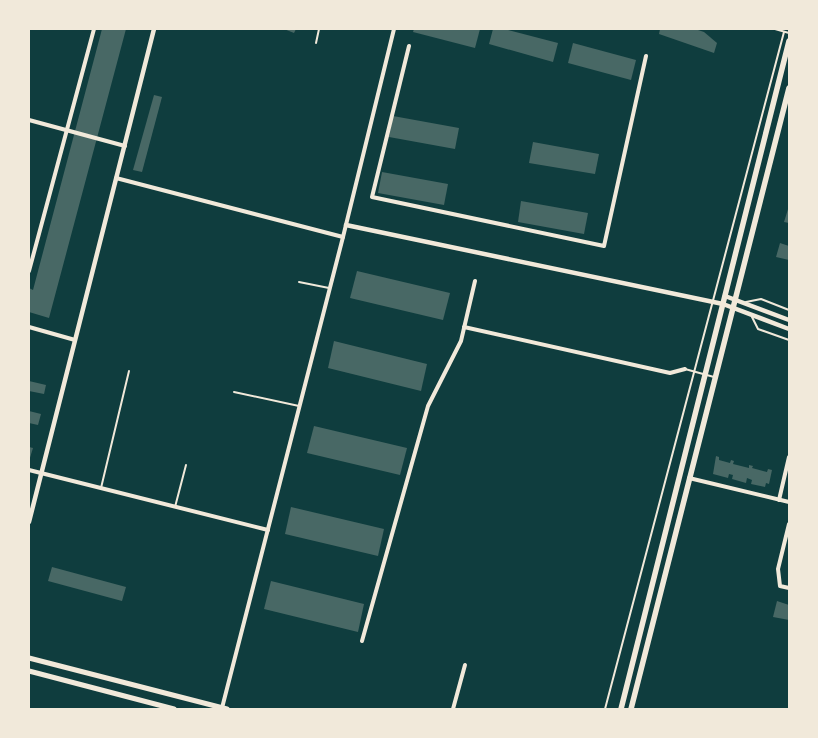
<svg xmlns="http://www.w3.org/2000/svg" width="818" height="738" font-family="Ubuntu,sans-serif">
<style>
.building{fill:#486865}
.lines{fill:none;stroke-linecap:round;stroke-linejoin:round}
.service{stroke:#f1e9da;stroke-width:2}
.minor{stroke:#f1e9da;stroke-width:4}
.tertiary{stroke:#f1e9da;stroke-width:4.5}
.secondary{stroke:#f1e9da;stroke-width:5}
.primary{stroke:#f1e9da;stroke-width:5.5}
</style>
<rect width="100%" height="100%" fill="#0f3d3e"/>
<g class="building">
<polygon points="102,29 126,29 49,318 29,312 29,288 33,290"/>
<polygon points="284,29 296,29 294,33"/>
<polygon points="414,29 480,29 475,48 413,32"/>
<polygon points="493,29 504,29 558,43 553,62 489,44"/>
<polygon points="660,29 695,29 704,32 717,43 714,53 659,34"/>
<polygon points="573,43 636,60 631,80 568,63"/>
<polygon points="154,95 162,97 142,172 133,170"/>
<polygon points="393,116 459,128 455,149 389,137"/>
<polygon points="533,142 599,154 595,174 529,163"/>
<polygon points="382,172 448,184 444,205 378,193"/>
<polygon points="521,201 588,213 584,234 518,222"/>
<polygon points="789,206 789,223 784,222"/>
<polygon points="780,243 789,246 789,260 776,257"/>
<polygon points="357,271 450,293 443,320 350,298"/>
<polygon points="334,341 427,364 421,391 328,368"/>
<polygon points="29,381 46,385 44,394 29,391"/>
<polygon points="29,411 41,414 38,425 29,423"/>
<polygon points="314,426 407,448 400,475 307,453"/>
<polygon points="29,447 33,448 29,461"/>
<polygon points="716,456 719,457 719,460 730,463 731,460 734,461 733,464 749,468 749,465 753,466 752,468 767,472 768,469 772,470 769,484 766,483 765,487 751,484 752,480 747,478 746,483 732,479 733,475 729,474 728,478 713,474"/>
<polygon points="291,507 384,529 378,556 285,534"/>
<polygon points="52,567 126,587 122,601 48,581"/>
<polygon points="271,581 364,604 358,632 264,609"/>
<polygon points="777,601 789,605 789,620 773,617"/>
</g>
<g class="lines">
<g class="service">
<polyline points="775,29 789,33"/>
<polyline points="316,43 319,29"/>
<polyline points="299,282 329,288"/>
<polyline points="746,302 761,299 789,310"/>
<polyline points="752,317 758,329 789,340"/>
<polyline points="685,369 714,377"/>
<polyline points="234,392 299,406"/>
<polyline points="101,488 129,371"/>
<polyline points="175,507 186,465"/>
<polyline points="605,709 784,32"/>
</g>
<g class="minor">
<polyline points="409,46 372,197 604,246 646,56"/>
<polyline points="29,120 125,146"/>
<polyline points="116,178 343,237"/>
<polyline points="29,271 94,29"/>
<polyline points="29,327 75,340"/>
<polyline points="464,327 670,373 685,369"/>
<polyline points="29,470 268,530"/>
<polyline points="689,478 789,502"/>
<polyline points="779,500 789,457"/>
<polyline points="789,524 778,569 780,586 789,588"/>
<polyline points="362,641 428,406 461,341 475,281"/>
<polyline points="222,708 343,237 394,29"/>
<polyline points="453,709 465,665"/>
</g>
<g class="tertiary">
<polyline points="346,225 723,304 789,329"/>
<polyline points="725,296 789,320"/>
<polyline points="29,522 154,29"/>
</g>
<g class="secondary">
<polyline points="29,658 227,709"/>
<polyline points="29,671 174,709"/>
</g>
<g class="primary">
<polyline points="621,709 789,41"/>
<polyline points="631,709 789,88"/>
</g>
</g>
<rect width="818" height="738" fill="none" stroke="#f1e9da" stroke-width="60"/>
</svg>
